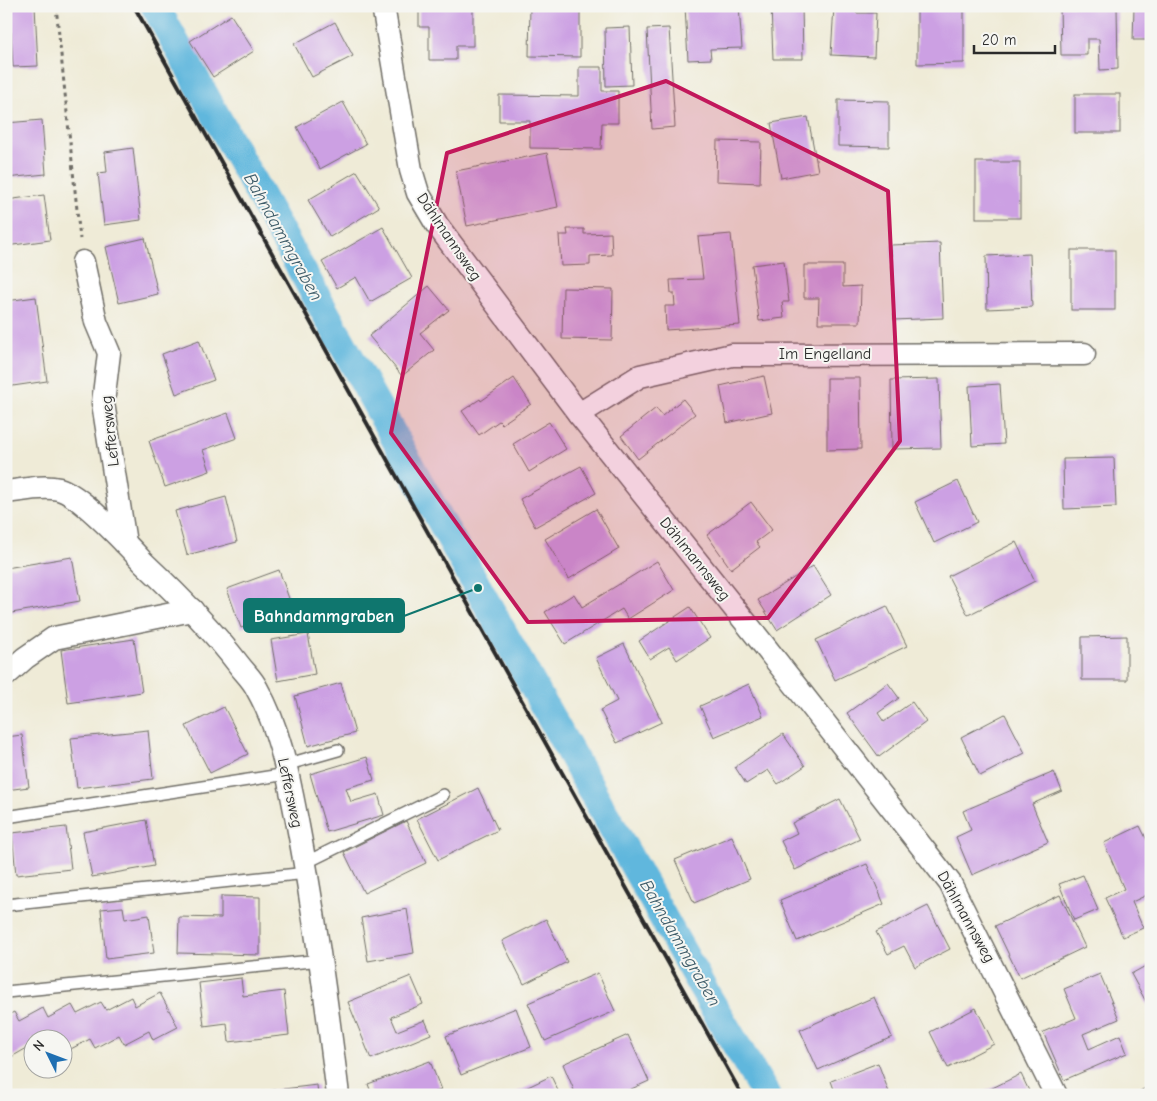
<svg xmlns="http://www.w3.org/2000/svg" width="1157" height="1101" font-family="'Comic Neue',sans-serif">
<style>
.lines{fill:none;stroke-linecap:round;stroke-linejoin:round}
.canal{stroke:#61b7dd;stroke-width:29}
.building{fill:#cca0e3}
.service-casing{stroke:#706e67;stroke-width:14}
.minor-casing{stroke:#706e67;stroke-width:25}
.path{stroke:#706e67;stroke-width:3;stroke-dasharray:4 4;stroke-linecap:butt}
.service{stroke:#fff;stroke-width:11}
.minor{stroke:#fff;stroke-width:22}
.rail{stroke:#2b2b2b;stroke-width:4}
.marked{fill:#c2185b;fill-opacity:0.2;stroke:#c2185b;stroke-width:4;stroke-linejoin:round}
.labels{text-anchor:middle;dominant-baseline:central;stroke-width:4;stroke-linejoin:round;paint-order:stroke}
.street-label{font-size:16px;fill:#2b2b2b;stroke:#f6f6f2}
.water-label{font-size:18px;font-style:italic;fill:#3e5c69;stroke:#f6f6f2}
.leader{fill:none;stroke:#0f766e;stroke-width:2}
.callout-dot{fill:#0f766e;stroke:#f6f6f2;stroke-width:2}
.callout{fill:#0f766e;stroke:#0f766e;stroke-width:2}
.callout-label{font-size:18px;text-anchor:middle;font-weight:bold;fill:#fff}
</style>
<rect width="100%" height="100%" fill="#f6f6f2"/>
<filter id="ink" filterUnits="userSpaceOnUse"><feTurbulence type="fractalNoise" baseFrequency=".02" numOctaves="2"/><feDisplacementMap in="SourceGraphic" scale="10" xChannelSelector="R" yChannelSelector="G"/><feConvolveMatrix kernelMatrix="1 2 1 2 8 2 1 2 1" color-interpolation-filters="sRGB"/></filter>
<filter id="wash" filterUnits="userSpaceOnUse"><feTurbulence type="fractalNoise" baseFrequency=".0096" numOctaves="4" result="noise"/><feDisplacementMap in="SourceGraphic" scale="20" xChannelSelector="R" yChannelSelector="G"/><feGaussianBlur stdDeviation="1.12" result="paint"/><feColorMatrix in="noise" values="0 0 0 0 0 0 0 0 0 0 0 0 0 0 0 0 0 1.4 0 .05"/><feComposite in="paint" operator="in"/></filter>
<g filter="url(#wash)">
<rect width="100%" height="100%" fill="#efebd7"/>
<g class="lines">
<polyline class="canal" points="155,6 478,588 707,996 766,1095"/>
</g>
<g id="blocks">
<g class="building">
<polygon points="6,6 35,6 38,66 13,67 11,32 6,33"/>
<polygon points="419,6 473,6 473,46 456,46 456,60 429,60 429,27 419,27"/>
<polygon points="530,6 580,6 580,57 529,56"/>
<polygon points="685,6 739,6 742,48 710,49 711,59 688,60"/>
<polygon points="771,6 802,6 803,59 773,59"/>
<polygon points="834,6 856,6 856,13 876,13 874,57 831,55"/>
<polygon points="917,6 964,6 964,63 917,64"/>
<polygon points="1060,6 1117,6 1118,69 1100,70 1099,39 1087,39 1087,55 1061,55"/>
<polygon points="1151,6 1151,40 1133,40 1134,7"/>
<polygon points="231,15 254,51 213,77 190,41"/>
<polygon points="335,22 353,56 312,77 294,44"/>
<polygon points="630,27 632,85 606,86 605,28"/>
<polygon points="669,28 675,127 652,129 647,29"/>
<polygon points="579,67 602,67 602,91 618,91 618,123 602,123 601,149 530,148 530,121 499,121 499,95 579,96"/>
<rect x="1075" y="94" width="45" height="39"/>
<polygon points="838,100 889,101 889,147 838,146"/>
<polygon points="343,102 366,144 320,169 297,127"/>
<polygon points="808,117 818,171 781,178 771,123"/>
<polygon points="42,120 46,174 6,178 6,123"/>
<polygon points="717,141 761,142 760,183 716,181"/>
<polygon points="133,148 141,220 104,225 98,173 107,172 105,152"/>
<polygon points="547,153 558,207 467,226 456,171"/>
<rect x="976" y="162" width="44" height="56"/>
<polygon points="357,171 379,207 330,237 308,200"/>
<polygon points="44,195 50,240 6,246 6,200"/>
<polygon points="383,227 412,278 370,302 356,277 337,288 322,262"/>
<polygon points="567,229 584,229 584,234 611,233 612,255 590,256 590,265 561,266 559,235 568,235"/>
<polygon points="731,234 740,325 666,330 665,306 675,306 674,293 671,293 670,280 703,279 698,237"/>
<polygon points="145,238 158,294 119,303 106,247"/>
<polygon points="940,243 943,318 894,320 891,245"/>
<rect x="1071" y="250" width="44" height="60"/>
<polygon points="1030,254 1032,307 987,309 986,256"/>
<polygon points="784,261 789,302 782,302 784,318 759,321 752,265"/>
<polygon points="804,265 843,265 843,287 861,286 860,323 818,323 819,298 804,298"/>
<polygon points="429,286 449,310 420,333 434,350 402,376 369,336"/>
<polygon points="563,288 613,289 612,340 562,339"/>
<polygon points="36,297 47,381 6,387 6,301"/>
<polygon points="199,340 214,380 176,394 162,354"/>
<polygon points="764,376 772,413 727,423 720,386"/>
<polygon points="514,378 531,404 502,424 499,421 479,435 462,411 480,399 481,401"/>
<polygon points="827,378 860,378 861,449 827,450"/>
<polygon points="939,379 941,448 892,449 891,380"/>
<polygon points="1000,384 1004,444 972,446 969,386"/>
<polygon points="683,399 695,414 638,459 621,436 656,408 662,416"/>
<polygon points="228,413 237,438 203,450 210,471 165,487 149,441"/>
<polygon points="549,422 566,449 529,472 513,444"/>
<polygon points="1114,458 1116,507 1064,509 1063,459"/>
<polygon points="581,466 596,493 535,527 520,499"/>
<polygon points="958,481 977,522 934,543 915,502"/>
<polygon points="226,497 237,542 187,555 175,511"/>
<polygon points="751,502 772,530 756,542 760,547 731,569 707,535"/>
<polygon points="596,509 619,549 569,579 545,539"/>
<polygon points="1016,542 1035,581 968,615 948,576"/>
<polygon points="72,557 80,601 6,614 6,568"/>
<polygon points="657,561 674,590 628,619 622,609 565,644 545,612 574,594 582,607"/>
<polygon points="813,566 831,595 777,630 758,600"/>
<polygon points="279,570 293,610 241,628 227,589"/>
<polygon points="887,606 907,646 835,680 816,640"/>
<polygon points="690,607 710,638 677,660 669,647 650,659 639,641"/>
<polygon points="308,634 315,674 278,681 271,640"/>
<polygon points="1127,636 1127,680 1082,680 1082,637"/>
<polygon points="134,639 142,692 68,703 61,650"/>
<polygon points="624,644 662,722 617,743 600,710 617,701 596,658"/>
<polygon points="341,683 355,733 308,746 295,696"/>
<polygon points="888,683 899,698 878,713 884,722 912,702 926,722 879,757 847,713"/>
<polygon points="749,684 763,716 714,737 700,706"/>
<polygon points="224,707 248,754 210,773 186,726"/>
<polygon points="1005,714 1025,753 980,776 961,737"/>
<polygon points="148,730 153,779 77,788 71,738"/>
<polygon points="783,734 805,766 778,784 768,770 746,784 735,767"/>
<polygon points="22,735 29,787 6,790 6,737"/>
<polygon points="367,757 374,780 346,788 351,802 378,794 384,815 327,832 310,774"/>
<polygon points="1054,772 1062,791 1032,804 1048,842 972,875 956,837 971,830 963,811"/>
<polygon points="478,788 498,830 438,860 417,819"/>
<polygon points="840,799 860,839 795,870 781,841 797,833 792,823"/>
<polygon points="146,820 154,866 92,877 83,832"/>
<polygon points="406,821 426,863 364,893 344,852"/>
<polygon points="1140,826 1151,848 1151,893 1132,902 1143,928 1123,937 1105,898 1124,889 1104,843"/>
<polygon points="66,827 71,869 16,875 12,833"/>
<polygon points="732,836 750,879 694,903 675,860"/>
<polygon points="867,864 884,904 797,941 780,900"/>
<polygon points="1083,875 1098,910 1074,920 1059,884"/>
<polygon points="1060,895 1085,947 1020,978 995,926"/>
<polygon points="221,896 260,897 260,955 178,953 179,917 221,918"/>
<polygon points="928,906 950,949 915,967 904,946 888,954 876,932"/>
<polygon points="123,907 125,919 149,915 154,953 106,959 101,909"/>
<polygon points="407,909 414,953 368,961 361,918"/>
<polygon points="546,919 567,962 524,984 502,941"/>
<polygon points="1151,963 1151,1011 1131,974"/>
<polygon points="598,973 615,1011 545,1041 528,1003"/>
<polygon points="1100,974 1119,1019 1083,1034 1089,1049 1120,1035 1127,1053 1064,1080 1043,1032 1076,1018 1064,989"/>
<polygon points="411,976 423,1004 391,1017 397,1031 425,1020 431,1034 371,1059 348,1002"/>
<polygon points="241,978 243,996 284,991 289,1035 229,1042 227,1023 204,1026 199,983"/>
<polygon points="160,993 178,1027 153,1040 149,1031 124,1044 119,1035 95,1048 90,1039 65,1052 62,1046 62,1038 32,1038 32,1045 8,1059 6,1056 6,1016 14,1012 19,1021 43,1008 48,1018 72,1005 77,1014 101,1002 106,1010 131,997 135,1006"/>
<polygon points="874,997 892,1037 818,1070 800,1030"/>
<polygon points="516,1008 531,1047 461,1075 446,1036"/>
<polygon points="976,1008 994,1044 948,1068 930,1032"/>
<polygon points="628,1035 649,1081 618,1095 576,1095 563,1064"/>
<polygon points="430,1061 441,1090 426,1095 372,1095 368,1084"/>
<polygon points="878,1063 890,1095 836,1095 831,1081"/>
<polygon points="1021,1074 1031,1095 978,1095"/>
<polygon points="551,1076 560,1095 511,1095"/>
<polygon points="317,1085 318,1095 242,1095 242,1094"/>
<polygon points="1151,1085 1151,1095 1141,1095 1140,1091"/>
</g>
</g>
</g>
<g filter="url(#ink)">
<use href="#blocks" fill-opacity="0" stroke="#706e67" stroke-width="1"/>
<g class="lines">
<defs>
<g id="service">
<polyline points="285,765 338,750"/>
<polyline points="6,817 287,774"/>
<polyline points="305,863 443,795"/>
<polyline points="6,905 307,873"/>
<polyline points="6,992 321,960"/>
</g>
<g id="minor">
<polyline points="383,6 411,170 418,193 437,225 579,414 763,644 950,883 1056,1095"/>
<polyline points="83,262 96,322 109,353 103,403 125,543"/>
<polyline points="579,414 640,376 732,355 1084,354"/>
<path d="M6,492C23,490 43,485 59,489C81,495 127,545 144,563C178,595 211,628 239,665C245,673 253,680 257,689C281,731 289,780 298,826C315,915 327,1005 338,1095"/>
<polyline points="6,675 25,658 54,638 192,610"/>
</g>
</defs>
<use href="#service" class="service-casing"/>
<use href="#minor" class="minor-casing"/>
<polyline class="path" points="56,6 80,239"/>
<use href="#service" class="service"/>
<use href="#minor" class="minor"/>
<polyline class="rail" points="134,6 742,1095"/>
</g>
</g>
<path class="marked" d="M666,81L888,191L900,441L768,618L528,622L391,433L447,153Z"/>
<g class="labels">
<g class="street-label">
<text transform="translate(449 237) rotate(56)">Dählmannsweg</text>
<text x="825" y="354">Im Engelland</text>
<text transform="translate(110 431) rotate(-96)">Leffersweg</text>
<text transform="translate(695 559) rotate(51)">Dählmannsweg</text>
<text transform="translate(290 793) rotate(78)">Leffersweg</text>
<text transform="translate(966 917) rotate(61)">Dählmannsweg</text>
</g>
<g class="water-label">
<text transform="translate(283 237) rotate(61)">Bahndammgraben</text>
<text transform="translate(680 943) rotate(60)">Bahndammgraben</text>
</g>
</g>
<path class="leader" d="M478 588L404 616"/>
<circle class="callout-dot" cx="478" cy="588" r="5"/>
<rect class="callout" x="244" y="599" width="160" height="33" rx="5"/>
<g class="callout-label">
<text x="324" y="622">Bahndammgraben</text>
</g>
<rect width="1157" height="1101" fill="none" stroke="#f6f6f2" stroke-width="25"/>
<g transform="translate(48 1054) rotate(312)"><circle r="24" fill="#f6f6f2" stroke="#a5a5a2"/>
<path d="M0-4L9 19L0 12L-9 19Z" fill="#1f6fb2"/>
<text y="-8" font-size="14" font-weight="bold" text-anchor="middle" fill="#2b2b2b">N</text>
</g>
<path d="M974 45v8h81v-8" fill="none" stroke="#2b2b2b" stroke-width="2.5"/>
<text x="982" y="45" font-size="15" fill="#2b2b2b" stroke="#f6f6f2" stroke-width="4" paint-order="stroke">20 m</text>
</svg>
